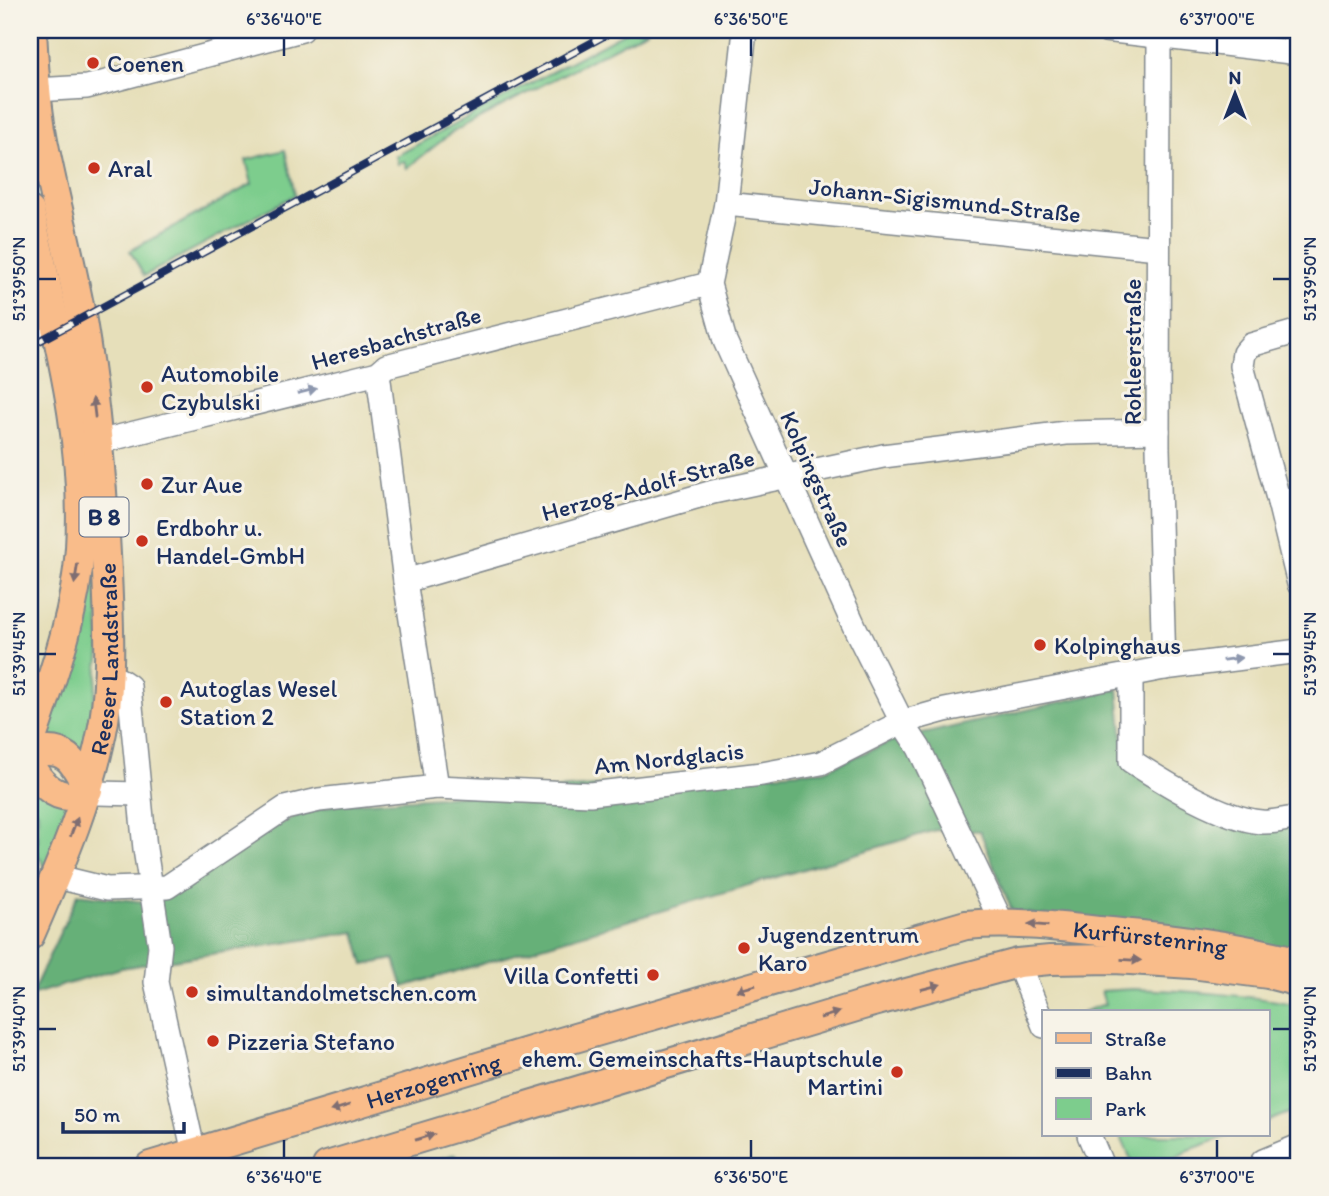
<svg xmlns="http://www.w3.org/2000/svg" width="1329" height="1196" font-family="Itim,sans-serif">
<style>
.green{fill:#7dcd8d;stroke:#4c7e76;stroke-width:2}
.forest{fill:#66b078;stroke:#40706b;stroke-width:2}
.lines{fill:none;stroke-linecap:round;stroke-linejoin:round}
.minor-casing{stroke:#80878c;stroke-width:26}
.major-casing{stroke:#80878c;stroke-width:32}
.minor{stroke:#fff;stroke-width:23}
.major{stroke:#f9bc8a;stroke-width:28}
.rail-casing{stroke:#1b2f5e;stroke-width:8}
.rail{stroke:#f7f3e8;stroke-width:5;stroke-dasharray:16;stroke-linecap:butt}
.oneway{fill:#8d97ae}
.oneway2{fill:#7f6e72}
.ticks{fill:none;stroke:#1b2f5e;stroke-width:2.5}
.poi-dot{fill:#c8321e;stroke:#f7f3e8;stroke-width:2.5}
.labels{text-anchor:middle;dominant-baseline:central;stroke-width:6;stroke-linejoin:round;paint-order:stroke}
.shield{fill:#f7f3e8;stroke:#5d6a87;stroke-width:2}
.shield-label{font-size:23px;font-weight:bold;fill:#1b2f5e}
.poi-label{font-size:24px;fill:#1b2f5e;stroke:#f7f3e8;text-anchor:start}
.street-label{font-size:24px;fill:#1b2f5e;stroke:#f7f3e8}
.neatline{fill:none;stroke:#1b2f5e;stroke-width:2.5}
.ticks-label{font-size:18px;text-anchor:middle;fill:#1b2f5e}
</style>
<rect width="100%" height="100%" fill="#f7f3e8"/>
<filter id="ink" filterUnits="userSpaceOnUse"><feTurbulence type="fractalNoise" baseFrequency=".0143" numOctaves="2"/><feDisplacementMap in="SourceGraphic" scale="14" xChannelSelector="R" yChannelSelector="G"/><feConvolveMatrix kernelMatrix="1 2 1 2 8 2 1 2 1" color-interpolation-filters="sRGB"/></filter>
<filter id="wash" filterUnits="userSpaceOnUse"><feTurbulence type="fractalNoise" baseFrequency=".00686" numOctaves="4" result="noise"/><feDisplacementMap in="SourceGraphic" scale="28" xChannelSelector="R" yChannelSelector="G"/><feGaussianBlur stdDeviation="1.57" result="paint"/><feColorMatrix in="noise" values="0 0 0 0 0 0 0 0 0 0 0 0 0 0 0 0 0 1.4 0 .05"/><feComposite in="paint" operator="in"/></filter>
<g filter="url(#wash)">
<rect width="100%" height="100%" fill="#e6dfba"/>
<g class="green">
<polygon points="629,30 648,30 454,131 407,168 404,162 398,164 396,156"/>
<polygon points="285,150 295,195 144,276 130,251 252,184 246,160"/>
<polygon points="95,533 100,651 87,760 40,736"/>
<polygon points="30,786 73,806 48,871 38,855 38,812 30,806"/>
<path d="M1133,989C1189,991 1244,994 1299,1005V1109L1268,1121V1012H1082L1105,1004L1101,991Z"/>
<polygon points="1120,1135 1231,1135 1189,1150 1161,1166 1134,1166"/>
<polygon points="455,1154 458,1166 423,1166 423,1164"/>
</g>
<polygon class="forest" points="1118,689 1125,764 1209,809 1299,821 1299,954 1012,911 980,831 936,830 403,987 394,959 364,965 355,932 121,968 31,995 78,894 146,902 167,898 260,834 298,815 338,804 825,770 892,741"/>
</g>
<g filter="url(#ink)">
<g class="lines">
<defs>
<g id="minor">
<polyline points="745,30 726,204 709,284 725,341 856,630 902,722 919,748 1001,921"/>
<polyline points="1105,30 1299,53"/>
<polyline points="1159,37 1158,448 1164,668"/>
<polyline points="36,90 87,87 302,30"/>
<polyline points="726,204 1158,248"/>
<polyline points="30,329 53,319"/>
<polyline points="378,373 405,581 437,787"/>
<polyline points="98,442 378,373 386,366 709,284"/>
<polyline points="1299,497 1279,502 1299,584"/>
<polyline points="1279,502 1242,366 1244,353 1251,345 1299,331"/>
<polyline points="405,581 713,492 883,456 1066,433 1158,431"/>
<path d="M1131,674V761C1165,783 1221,818 1261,822C1273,823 1287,819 1299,817"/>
<polyline points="120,680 129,686 145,849 160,946 156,982 194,1153"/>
<polyline points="88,790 97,793 139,794"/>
<polyline points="56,874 70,880 107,889 167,887 285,808 319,800 437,787 590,794 762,774 821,763 902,722 945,710 1164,668 1299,651"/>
<polyline points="1018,963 1044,1026"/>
<polyline points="1089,1135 1102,1166"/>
<polyline points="1260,1166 1263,1161 1299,1146"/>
</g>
<g id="major">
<path d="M30,211C53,322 87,433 80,548C76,615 51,681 30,744"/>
<path d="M30,755C64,742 75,762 88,790C84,792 77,796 73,796C53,798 38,780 30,765"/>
<path id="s1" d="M30,935C60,866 91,796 104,721C112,672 109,623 107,573C103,489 96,404 82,321C71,260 55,201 43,140C36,104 34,67 32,30"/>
<path id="s2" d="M150,1166L554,1044L966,925C1011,921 1054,926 1099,931C1166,937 1234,945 1299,962"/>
<polyline points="327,1166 866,1004 1018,963 1050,960 1115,959 1191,964 1268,974 1299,982"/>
</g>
</defs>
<use href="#minor" class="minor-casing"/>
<use href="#major" class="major-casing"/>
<use href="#minor" class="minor"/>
<use href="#major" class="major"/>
<defs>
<polyline id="rail" points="30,346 615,30"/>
</defs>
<use href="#rail" class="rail-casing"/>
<use href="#rail" class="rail"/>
</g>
<defs><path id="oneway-solid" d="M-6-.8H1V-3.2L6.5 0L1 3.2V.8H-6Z" transform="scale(1.75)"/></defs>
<g class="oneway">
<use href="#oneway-solid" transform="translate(307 391) rotate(-14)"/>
<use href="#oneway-solid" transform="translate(1232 659) rotate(-8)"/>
</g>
<g class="oneway2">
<use href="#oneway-solid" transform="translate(94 408) rotate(-97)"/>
<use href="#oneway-solid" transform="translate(76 574) rotate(99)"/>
<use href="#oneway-solid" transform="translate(74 827) rotate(-69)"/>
<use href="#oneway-solid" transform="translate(1038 925) rotate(-175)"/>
<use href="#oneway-solid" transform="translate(1131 960) rotate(3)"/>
<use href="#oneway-solid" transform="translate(931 987) rotate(-15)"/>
<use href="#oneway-solid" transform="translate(746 988) rotate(164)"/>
<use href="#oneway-solid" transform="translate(830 1015) rotate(-17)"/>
<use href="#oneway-solid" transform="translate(340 1108) rotate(163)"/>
<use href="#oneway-solid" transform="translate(425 1137) rotate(-17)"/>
</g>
</g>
<path class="ticks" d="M284,38V56M751,38V56M1217,38V56M38,279H56M1273,279H1290M38,654H56M1273,654H1290M38,1029H56M1273,1029H1290M284,1140V1158M751,1140V1158M1217,1140V1158"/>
<g class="poi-dot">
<circle cx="93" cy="63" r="7"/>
<circle cx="94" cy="168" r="7"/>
<circle cx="147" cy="387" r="7"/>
<circle cx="147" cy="484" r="7"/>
<circle cx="142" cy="541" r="7"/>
<circle cx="1040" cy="645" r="7"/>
<circle cx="166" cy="702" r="7"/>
<circle cx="744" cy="948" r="7"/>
<circle cx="653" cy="975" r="7"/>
<circle cx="192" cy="992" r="7"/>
<circle cx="213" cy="1041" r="7"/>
<circle cx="897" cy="1072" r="7"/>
</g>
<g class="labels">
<rect class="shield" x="79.5" y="497.5" width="49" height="39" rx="5"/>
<g class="shield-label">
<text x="104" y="517">B 8</text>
</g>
<g class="poi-label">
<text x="107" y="63">Coenen</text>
<text x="108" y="168">Aral</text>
<text x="161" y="373">Automobile<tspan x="161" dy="28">Czybulski</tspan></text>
<text x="161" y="484">Zur Aue</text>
<text x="156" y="527">Erdbohr u.<tspan x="156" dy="28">Handel-GmbH</tspan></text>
<text x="1054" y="645">Kolpinghaus</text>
<text x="180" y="688">Autoglas Wesel<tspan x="180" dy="28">Station 2</tspan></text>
<text x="758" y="934">Jugendzentrum<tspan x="758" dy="28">Karo</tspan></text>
<text x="639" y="975" text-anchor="end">Villa Confetti</text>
<text x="206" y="992">simultandolmetschen.com</text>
<text x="227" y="1041">Pizzeria Stefano</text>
<text x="883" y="1058" text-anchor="end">ehem. Gemeinschafts-Hauptschule<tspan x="883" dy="28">Martini</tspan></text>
</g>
<g class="street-label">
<text transform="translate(945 200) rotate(6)">Johann-Sigismund-Straße</text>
<text transform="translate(396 338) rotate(-16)">Heresbachstraße</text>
<text transform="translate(1132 352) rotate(-90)">Rohleerstraße</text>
<text transform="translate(817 479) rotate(66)">Kolpingstraße</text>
<text transform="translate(648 485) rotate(-15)">Herzog-Adolf-Straße</text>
<text stroke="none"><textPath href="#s1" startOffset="289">Reeser Landstraße</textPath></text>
<text transform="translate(669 758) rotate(-6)">Am Nordglacis</text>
<text stroke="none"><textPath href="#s2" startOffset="1036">Kurfürstenring</textPath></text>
<text stroke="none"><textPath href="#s2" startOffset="296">Herzogenring</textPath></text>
</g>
</g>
<rect width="1329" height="1196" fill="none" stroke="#f7f3e8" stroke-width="77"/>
<rect x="1042" y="1010" width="228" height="126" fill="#f7f3e8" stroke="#9fa5b1" stroke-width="2"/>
<rect x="1056" y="1033" width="35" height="10" fill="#f9bc8a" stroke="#9fa5b1" stroke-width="2"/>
<text x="1105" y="1046" font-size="21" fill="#1b2f5e">Straße</text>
<rect x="1056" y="1068" width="35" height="10" fill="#1b2f5e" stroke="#9fa5b1" stroke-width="2"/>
<text x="1105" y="1080" font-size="21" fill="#1b2f5e">Bahn</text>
<rect x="1056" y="1098" width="35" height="21" fill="#7dcd8d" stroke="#9fa5b1" stroke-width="2"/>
<text x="1105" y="1116" font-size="21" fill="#1b2f5e">Park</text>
<g transform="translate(1235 94)" stroke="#f7f3e8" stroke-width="5" paint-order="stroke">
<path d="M0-5L12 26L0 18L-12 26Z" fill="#1b2f5e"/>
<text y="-10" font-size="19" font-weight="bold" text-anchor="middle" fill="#1b2f5e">N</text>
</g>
<path d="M63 1122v10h121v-10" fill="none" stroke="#1b2f5e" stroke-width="3.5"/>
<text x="74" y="1122" font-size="21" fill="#1b2f5e" stroke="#f7f3e8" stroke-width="5" paint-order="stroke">50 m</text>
<rect x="38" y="38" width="1252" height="1120" class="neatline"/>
<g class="ticks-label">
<text x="284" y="25">6°36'40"E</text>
<text x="751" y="25">6°36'50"E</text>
<text x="1217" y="25">6°37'00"E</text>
<text transform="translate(19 279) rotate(-90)" y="6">51°39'50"N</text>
<text transform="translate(1310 279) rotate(-90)" y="6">51°39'50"N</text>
<text transform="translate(19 654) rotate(-90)" y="6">51°39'45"N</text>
<text transform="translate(1310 654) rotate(-90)" y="6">51°39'45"N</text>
<text transform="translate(19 1029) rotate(-90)" y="6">51°39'40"N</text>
<text transform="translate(1310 1029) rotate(-90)" y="6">51°39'40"N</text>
<text x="284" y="1183">6°36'40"E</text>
<text x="751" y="1183">6°36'50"E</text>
<text x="1217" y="1183">6°37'00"E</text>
</g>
</svg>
